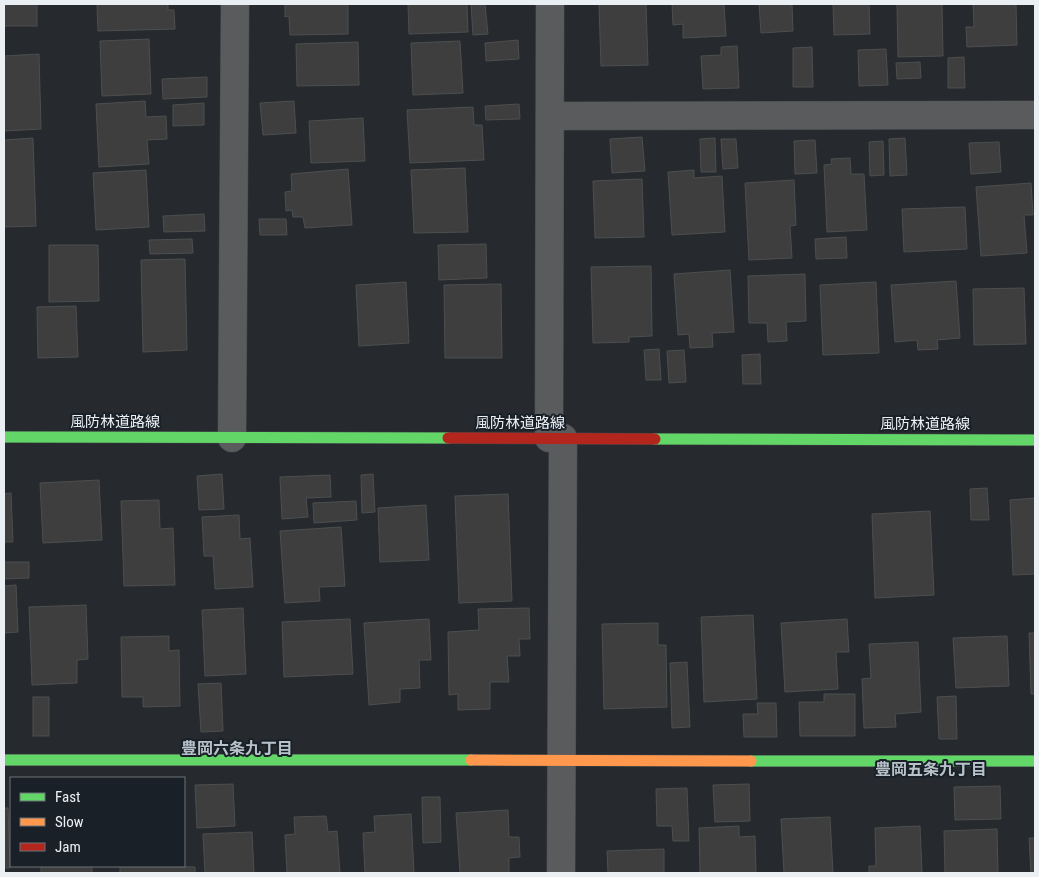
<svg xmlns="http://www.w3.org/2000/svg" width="1039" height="877" font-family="'Roboto Condensed','Noto Sans JP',sans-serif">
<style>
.building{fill:#3e3e3f;stroke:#4d4e4e}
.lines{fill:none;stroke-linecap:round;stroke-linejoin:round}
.street-casing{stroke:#424649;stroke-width:29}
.fast-casing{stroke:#424649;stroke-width:12}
.slow-casing{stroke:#424649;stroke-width:12}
.jam-casing{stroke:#424649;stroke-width:12}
.street{stroke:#595b5d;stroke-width:28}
.fast{stroke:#63d668;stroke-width:11}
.slow{stroke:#ff974d;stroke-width:11}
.jam{stroke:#b3261e;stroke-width:11}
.labels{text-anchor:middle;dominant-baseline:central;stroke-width:4;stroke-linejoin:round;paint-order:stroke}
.street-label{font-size:15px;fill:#eaeff4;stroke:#192027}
.neighbourhood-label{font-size:16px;font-weight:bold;fill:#b8c2cb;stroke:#192027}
</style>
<rect width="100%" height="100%" fill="#262a2e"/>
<g class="building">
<rect x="4" y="4" width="33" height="22"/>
<polygon points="97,4 168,4 168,10 174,10 175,29 98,31"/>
<polygon points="285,4 348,4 348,34 290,35 289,16 285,17"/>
<polygon points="408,4 467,4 468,32 409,34"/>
<polygon points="471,4 485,4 488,34 473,35"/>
<polygon points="599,4 646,4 648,65 601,66"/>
<polygon points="672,4 724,4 726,36 683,38 683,24 673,25"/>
<polygon points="759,4 792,4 793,31 761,33"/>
<polygon points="833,4 869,4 870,34 834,35"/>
<polygon points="897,4 942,4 943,56 898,57"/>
<polygon points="973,4 1016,4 1017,45 967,47 966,27 974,27"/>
<polygon points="149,39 151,94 102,96 100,41"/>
<polygon points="518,40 519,59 486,61 485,43"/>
<polygon points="460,41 463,93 413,95 411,43"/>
<polygon points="358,42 359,85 297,86 296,44"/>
<polygon points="737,46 739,88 703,89 701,56 721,55 721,47"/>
<polygon points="812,47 813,87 793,87 793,48"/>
<polygon points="886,49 888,85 859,86 858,50"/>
<polygon points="39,54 41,129 4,131 4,56"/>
<polygon points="964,57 965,88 948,88 948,58"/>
<polygon points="920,62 921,78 897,79 896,63"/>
<polygon points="207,77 207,97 163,99 162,79"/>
<polygon points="145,101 146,117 166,116 167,139 147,140 149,164 99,167 96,104"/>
<polygon points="294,101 296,133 263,135 260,103"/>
<polygon points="204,103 204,125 173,126 173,105"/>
<polygon points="519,104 520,119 486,120 485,106"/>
<polygon points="473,107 474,125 482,125 484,160 410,163 407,110"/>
<polygon points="363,118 365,161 311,163 309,121"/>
<polygon points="642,137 645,171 612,173 610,139"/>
<polygon points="33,138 36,226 4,227 4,140"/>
<polygon points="715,138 716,172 701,172 700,139"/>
<polygon points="905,138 907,175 890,176 889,139"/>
<polygon points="721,139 736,139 738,168 723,169"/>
<polygon points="815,140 817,173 795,174 794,141"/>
<polygon points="883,141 884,175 870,176 869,142"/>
<polygon points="999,142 1001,172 971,174 969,143"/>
<polygon points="850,158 851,174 864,174 867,230 827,232 824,165 832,164 831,159"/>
<polygon points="465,168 468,232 414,233 411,170"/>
<polygon points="348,169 352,225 305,228 303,217 293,217 292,210 286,211 285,192 292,191 291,174"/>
<polygon points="146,170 149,227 96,230 93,173"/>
<polygon points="694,170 694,178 722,176 725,232 672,235 668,172"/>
<polygon points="642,179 644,237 595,238 593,181"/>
<polygon points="794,180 796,225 790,226 792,258 749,260 745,183"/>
<polygon points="1031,183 1033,215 1024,215 1027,253 981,256 976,187"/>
<polygon points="965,207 967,249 904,252 902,209"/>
<polygon points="204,214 205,231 164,232 163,216"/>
<polygon points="259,219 286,219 287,235 260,235"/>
<polygon points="846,237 847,258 816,259 815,239"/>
<polygon points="192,239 193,253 150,254 149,240"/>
<polygon points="486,244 487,278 439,280 438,245"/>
<polygon points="49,245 98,245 99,301 49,302"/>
<polygon points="185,259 187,350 143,352 141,260"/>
<polygon points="651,266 652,336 629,337 629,342 593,343 591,267"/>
<polygon points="730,270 734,332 712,333 713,347 690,348 689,334 678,335 674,274"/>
<polygon points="805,274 806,321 786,322 787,341 768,342 767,323 749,323 748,276"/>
<polygon points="956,281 960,338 937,340 938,349 918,350 917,340 895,342 891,285"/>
<polygon points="406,282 409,343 359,346 356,285"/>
<polygon points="876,282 879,353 823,355 820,285"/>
<polygon points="501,284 502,358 445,358 444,285"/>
<polygon points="1024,288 1026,344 974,345 973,289"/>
<polygon points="76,306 78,357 38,358 37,307"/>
<polygon points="659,349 661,380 646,380 644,350"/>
<polygon points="684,350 686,382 669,383 667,351"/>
<polygon points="760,354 761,384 743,384 742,355"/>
<polygon points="222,474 224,509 199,510 197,476"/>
<polygon points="373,474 375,512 362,513 361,475"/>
<polygon points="330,475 331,497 306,498 308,517 282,519 280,477"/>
<polygon points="99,480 102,540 43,543 40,483"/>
<polygon points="987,488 989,520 971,520 970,489"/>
<polygon points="11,493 13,542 4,542 4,494"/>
<polygon points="508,494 512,601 459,603 455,496"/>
<polygon points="1035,498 1035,574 1013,575 1010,500"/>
<polygon points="159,500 160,529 173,528 175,585 124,586 121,501"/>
<polygon points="356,501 357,520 314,523 313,503"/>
<polygon points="426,505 429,560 380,562 378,508"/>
<polygon points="930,511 934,595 875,598 872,514"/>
<polygon points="239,515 240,539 250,538 253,587 215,589 213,556 204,556 202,517"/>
<polygon points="341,527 345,586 319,587 320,601 285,603 280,531"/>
<polygon points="4,562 29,562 29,578 4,579"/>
<polygon points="16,585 18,632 4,633 4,586"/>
<polygon points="86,605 88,659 77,660 77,683 32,685 29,607"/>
<polygon points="243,608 246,674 205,676 202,610"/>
<polygon points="529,608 530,639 519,639 520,656 507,656 509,682 490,682 490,709 458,710 458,694 449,695 448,632 479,630 478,609"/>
<polygon points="753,615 757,699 704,702 701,617"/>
<polygon points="350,619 353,674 284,677 282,622"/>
<polygon points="429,619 431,660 419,660 420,688 400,689 400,702 369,705 364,623"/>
<polygon points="847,619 849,652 836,652 838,689 785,692 781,623"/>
<polygon points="658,623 658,645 666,645 667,707 604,709 602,624"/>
<polygon points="1029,633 1035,633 1035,694 1031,694"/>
<polygon points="169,636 169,651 179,650 180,706 143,707 143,697 122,697 121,637"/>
<polygon points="1007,636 1009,686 956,688 953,638"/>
<polygon points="918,642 921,712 895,714 896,727 864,728 862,679 871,678 869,644"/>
<polygon points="687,662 690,727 672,728 670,663"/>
<polygon points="221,683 223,731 201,732 198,684"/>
<polygon points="824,694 855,694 855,736 800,736 799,702 824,702"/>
<polygon points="956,696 957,739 939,739 937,697"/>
<rect x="33" y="697" width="16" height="39"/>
<polygon points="757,703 776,703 777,737 744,737 743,714 758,714"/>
<polygon points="233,784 235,826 197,828 195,785"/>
<polygon points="749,784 750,821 715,822 713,785"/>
<polygon points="1000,786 1001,819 955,820 954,787"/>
<polygon points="687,788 689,841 673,841 672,826 657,826 656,789"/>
<polygon points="422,797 440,797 441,842 423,843"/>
<polygon points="4,808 8,808 10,868 4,868"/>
<polygon points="508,810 509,837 519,837 520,857 509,858 509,873 460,873 456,813"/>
<polygon points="411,814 414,873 365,873 363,833 375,832 374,816"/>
<polygon points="326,816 328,832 337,831 340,873 287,873 285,835 295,834 294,817"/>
<polygon points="830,817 833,873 784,873 781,819"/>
<polygon points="739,826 739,837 755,836 756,873 700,873 699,828"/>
<polygon points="920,826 922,873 869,873 869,866 876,866 875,828"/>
<polygon points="997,829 998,873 945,873 944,831"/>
<polygon points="252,832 254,873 205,873 203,834"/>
<polygon points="1029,838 1035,838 1035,873 1031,873"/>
<polygon points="664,849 664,873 608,873 607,851"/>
<rect x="41" y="866" width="51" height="7"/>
<polygon points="120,866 195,867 195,873 120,873"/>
</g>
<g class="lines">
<defs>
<g id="street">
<polyline points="551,116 1035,115"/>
<polyline points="232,438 235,4"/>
<polyline points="549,438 550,4"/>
<polyline points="561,873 563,438"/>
</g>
<g id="fast">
<polyline points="4,437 448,438"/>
<polyline points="655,439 1035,440"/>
<polyline points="4,760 471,760"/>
<polyline points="751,761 1035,761"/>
</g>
<polyline id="slow" points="471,760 751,761"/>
<polyline id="jam" points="448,438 655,439"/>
</defs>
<use href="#street" class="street-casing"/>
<use href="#fast" class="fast-casing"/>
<use href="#slow" class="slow-casing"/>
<use href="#jam" class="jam-casing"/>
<use href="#street" class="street"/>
<use href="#fast" class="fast"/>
<use href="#slow" class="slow"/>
<use href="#jam" class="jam"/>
</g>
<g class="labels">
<g class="street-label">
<text x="115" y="422">風防林道路線</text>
<text x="520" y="423">風防林道路線</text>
<text x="925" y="424">風防林道路線</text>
</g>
<g class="neighbourhood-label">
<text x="237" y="748">豊岡六条九丁目</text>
<text x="931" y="769">豊岡五条九丁目</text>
</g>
</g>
<rect width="1039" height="877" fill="none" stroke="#eaeff4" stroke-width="10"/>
<rect x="10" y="777" width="175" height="90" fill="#192027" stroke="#6d7379"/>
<rect x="20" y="793" width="25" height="8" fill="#63d668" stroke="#6d7379"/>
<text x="55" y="802" font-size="15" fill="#eaeff4">Fast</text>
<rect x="20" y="818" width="25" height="8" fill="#ff974d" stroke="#6d7379"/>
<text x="55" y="827" font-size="15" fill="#eaeff4">Slow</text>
<rect x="20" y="843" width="25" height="8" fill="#b3261e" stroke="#6d7379"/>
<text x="55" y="852" font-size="15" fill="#eaeff4">Jam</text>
</svg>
